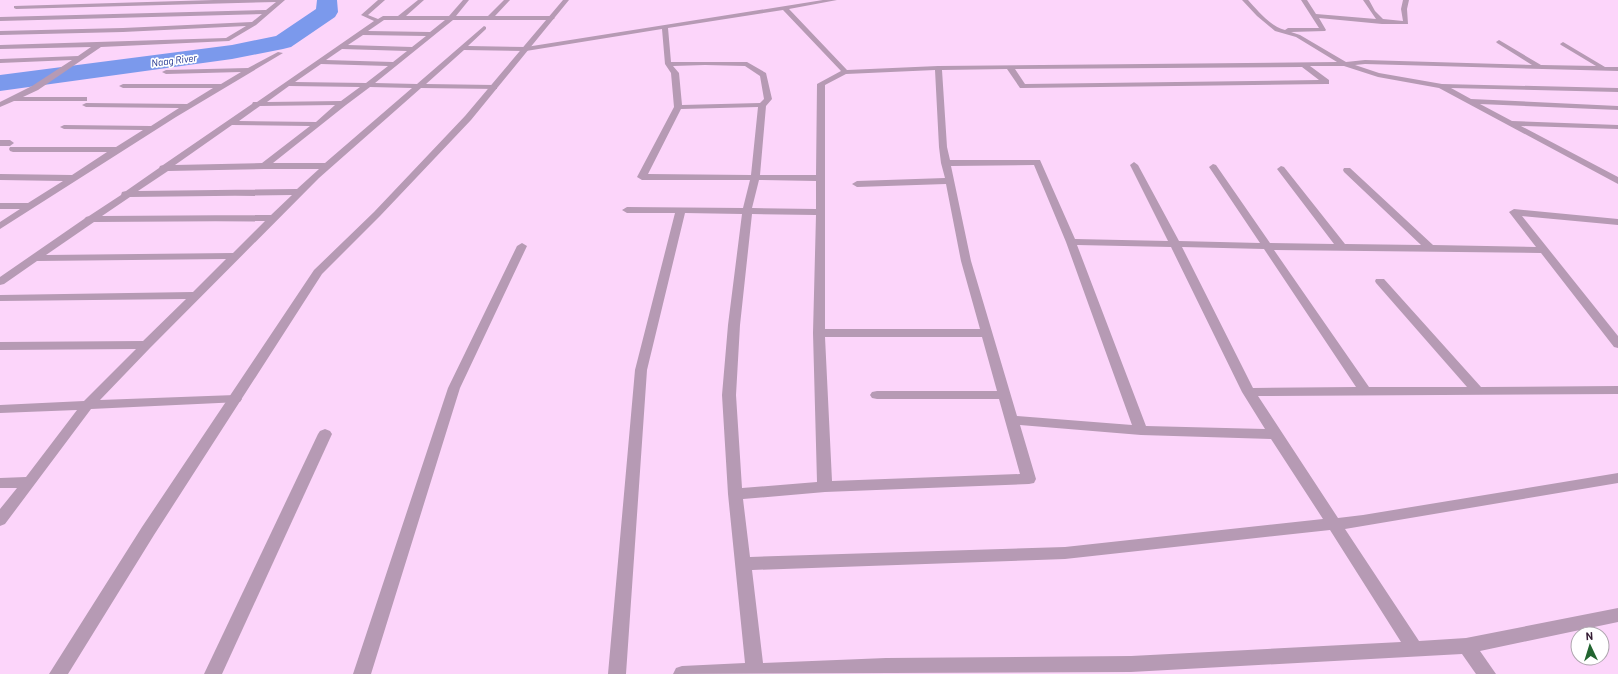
<svg xmlns="http://www.w3.org/2000/svg" width="1618" height="674" font-family="Barlow,sans-serif">
<style>
.lines{fill:none;stroke-linecap:round;stroke-linejoin:round}
.river{fill:#7b99ec;fill-rule:evenodd}
.minor{fill:#b69ab4;fill-rule:evenodd}
.tertiary{fill:#b69ab4;fill-rule:evenodd}
.labels{text-anchor:middle;dominant-baseline:central;stroke-width:3.5;stroke-linejoin:round;paint-order:stroke}
.far-water-label{font-size:10px;font-style:italic;fill:#1a2e8c;stroke:#fff}
</style>
<rect width="100%" height="100%" fill="#fcd5fa"/>
<g class="lines">
<polygon class="river" points="317,0 337,0 338,12 335,17 291,47 283,49 232,59 0,91 0,75 232,45 276,36 316,9"/>
<g class="minor">
<polygon points="214,0 285,0 256,25 229,41 101,47 38,90 23,97 87,97 87,101 14,101 0,107 0,102 32,86 72,60 0,63 0,59 78,56 91,47 0,49 0,45 226,38 246,26 123,32 0,35 0,31 123,28 252,22 262,14 0,21 0,17 266,10 276,2 16,9 14,8 14,6"/>
<path d="M378,0H385L368,15L378,19L383,16H398L418,0H424L406,16H449L463,0H469L456,16H488L504,0H510L495,16H552L555,18L552,20H453L375,83L417,84L484,26L486,27V29L468,46L526,47L823,0H837L789,9L847,70L938,66L1337,62L1296,37L1275,31L1257,16L1242,0H1248C1258,11 1270,26 1285,30L1288,28H1319L1301,0H1307L1316,14L1376,19L1363,0H1369L1375,11L1383,19L1403,21L1401,9L1403,0H1409L1407,9L1408,24H1382L1319,18L1326,30L1325,31L1291,32L1300,35L1346,62L1365,60L1532,65L1497,43L1496,42L1499,40L1541,65L1596,66L1561,45L1560,44L1563,42L1605,67H1618V71L1365,64L1355,65L1379,73L1442,84L1618,88V92L1451,88L1471,99L1618,106V110L1480,104L1512,121L1618,125V129L1521,126L1618,177V184L1439,88L1378,77L1344,66H1310L1329,80V84H1326L1023,88H1020L1007,69L942,70L947,147L950,160H1040L1075,239L1168,241L1130,165L1134,162L1138,165L1179,241L1260,243L1209,167L1213,164L1216,165L1270,243L1334,244L1277,169L1281,166L1284,167L1345,244L1421,245L1344,172L1343,170L1344,168H1350L1433,245L1536,247L1509,212L1514,209L1618,219V225L1522,216L1618,336V348L1614,347L1541,253L1274,250L1369,387H1467L1376,283L1375,281L1376,279H1384L1481,387L1618,386V394L1258,396L1338,518L1363,515L1618,473V483L1345,529L1419,641L1466,638L1618,608V622L1480,651L1496,674H1476L1462,654L1131,672L673,674L676,668L682,666L745,663L728,494L722,395L728,325L742,214L685,213L647,370L626,674H608L635,370L675,213H627L622,210L627,207L743,208L750,180H642L637,177L674,107L671,73L665,64L662,29L526,51L464,50L426,84L494,85H497V89L421,88L319,178L150,348L100,400L235,395L240,396L242,399L240,402L91,409L5,524L0,526V509L17,488H0V478L26,477L77,410L0,413V405L84,401L136,349L0,350V342L143,341L186,299L0,301V295L193,292L226,259L37,261L4,284L0,285V277L84,219L86,217L89,216L121,195L122,192L126,191L159,168L160,166L163,165L252,104L253,102H257L374,21L361,15ZM783,10L841,71L817,84L816,175H760L766,106L772,99L766,73L747,62H671L668,28ZM384,20H445L430,32L368,31ZM363,35L426,36L412,47L348,45ZM342,49L407,51L393,62L326,60ZM321,64L388,66L366,83L295,82ZM705,65L745,66L760,76L764,99L760,103L682,105L679,73L673,66ZM1302,67L1319,80L1025,84L1015,69ZM935,70L939,147L941,163L945,178L857,181L852,184L857,187L946,184L961,261L980,329H825V85L846,74ZM289,86L360,87L341,101L267,102ZM370,87L412,88L325,163H273L346,105ZM335,105L316,122L239,121L260,106ZM758,107L751,175L648,174L681,109ZM232,125L310,126L262,163L175,165ZM1034,165L1066,242L1132,425L1017,416L971,261L951,166ZM264,169H319L297,189L138,191L168,171ZM759,180L816,181V209L752,208ZM292,195L271,215L102,216L130,197ZM752,214L816,215L813,333L817,482L742,488L736,395L740,325ZM265,221L233,253L46,255L94,222ZM1077,245L1171,247L1242,392L1265,429L1146,426ZM1182,247L1264,249L1356,387L1253,388ZM825,337H982L997,391H877L872,392L870,395L872,398L877,399H999L1020,474L832,481ZM1020,425L1141,435L1271,439L1323,519L1065,547L750,557L743,499L825,492L1029,484L1034,483L1036,479ZM1330,530L1401,642L1131,656L886,658L763,663L752,570L1065,559Z"/>
<polygon points="278,52 283,53 176,117 0,229 0,222 20,209 0,209 0,203 28,203 63,181 0,180 0,174 72,175 107,152 13,152 10,151 9,149 10,147 116,147 143,130 64,129 60,127 64,125 151,126 179,108 86,107 82,105 86,103 187,104 213,88 123,88 119,86 123,84 221,84 241,72 166,74 162,72 166,70 248,68"/>
<polygon points="0,140 10,140 14,143 10,146 0,146"/>
<polygon points="522,243 527,246 460,388 371,674 353,674 448,388 517,246"/>
<polygon points="325,429 330,431 332,434 222,674 204,674 318,434 320,431"/>
</g>
<polygon class="tertiary" points="563,0 569,0 471,120 380,216 322,274 154,535 68,674 49,674 142,527 314,270 374,212 465,116"/>
</g>
<g class="labels">
<g class="far-water-label">
<text transform="translate(174 60) rotate(-7)">Naag River</text>
</g>
</g>
<g transform="translate(1590 646) rotate(356)"><circle r="19" fill="#ffffff" stroke="#aea5ae"/>
<path d="M0-3L7 15L0 10L-7 15Z" fill="#226530"/>
<text y="-6" font-size="11" font-weight="bold" text-anchor="middle" fill="#351d34">N</text>
</g>
</svg>
